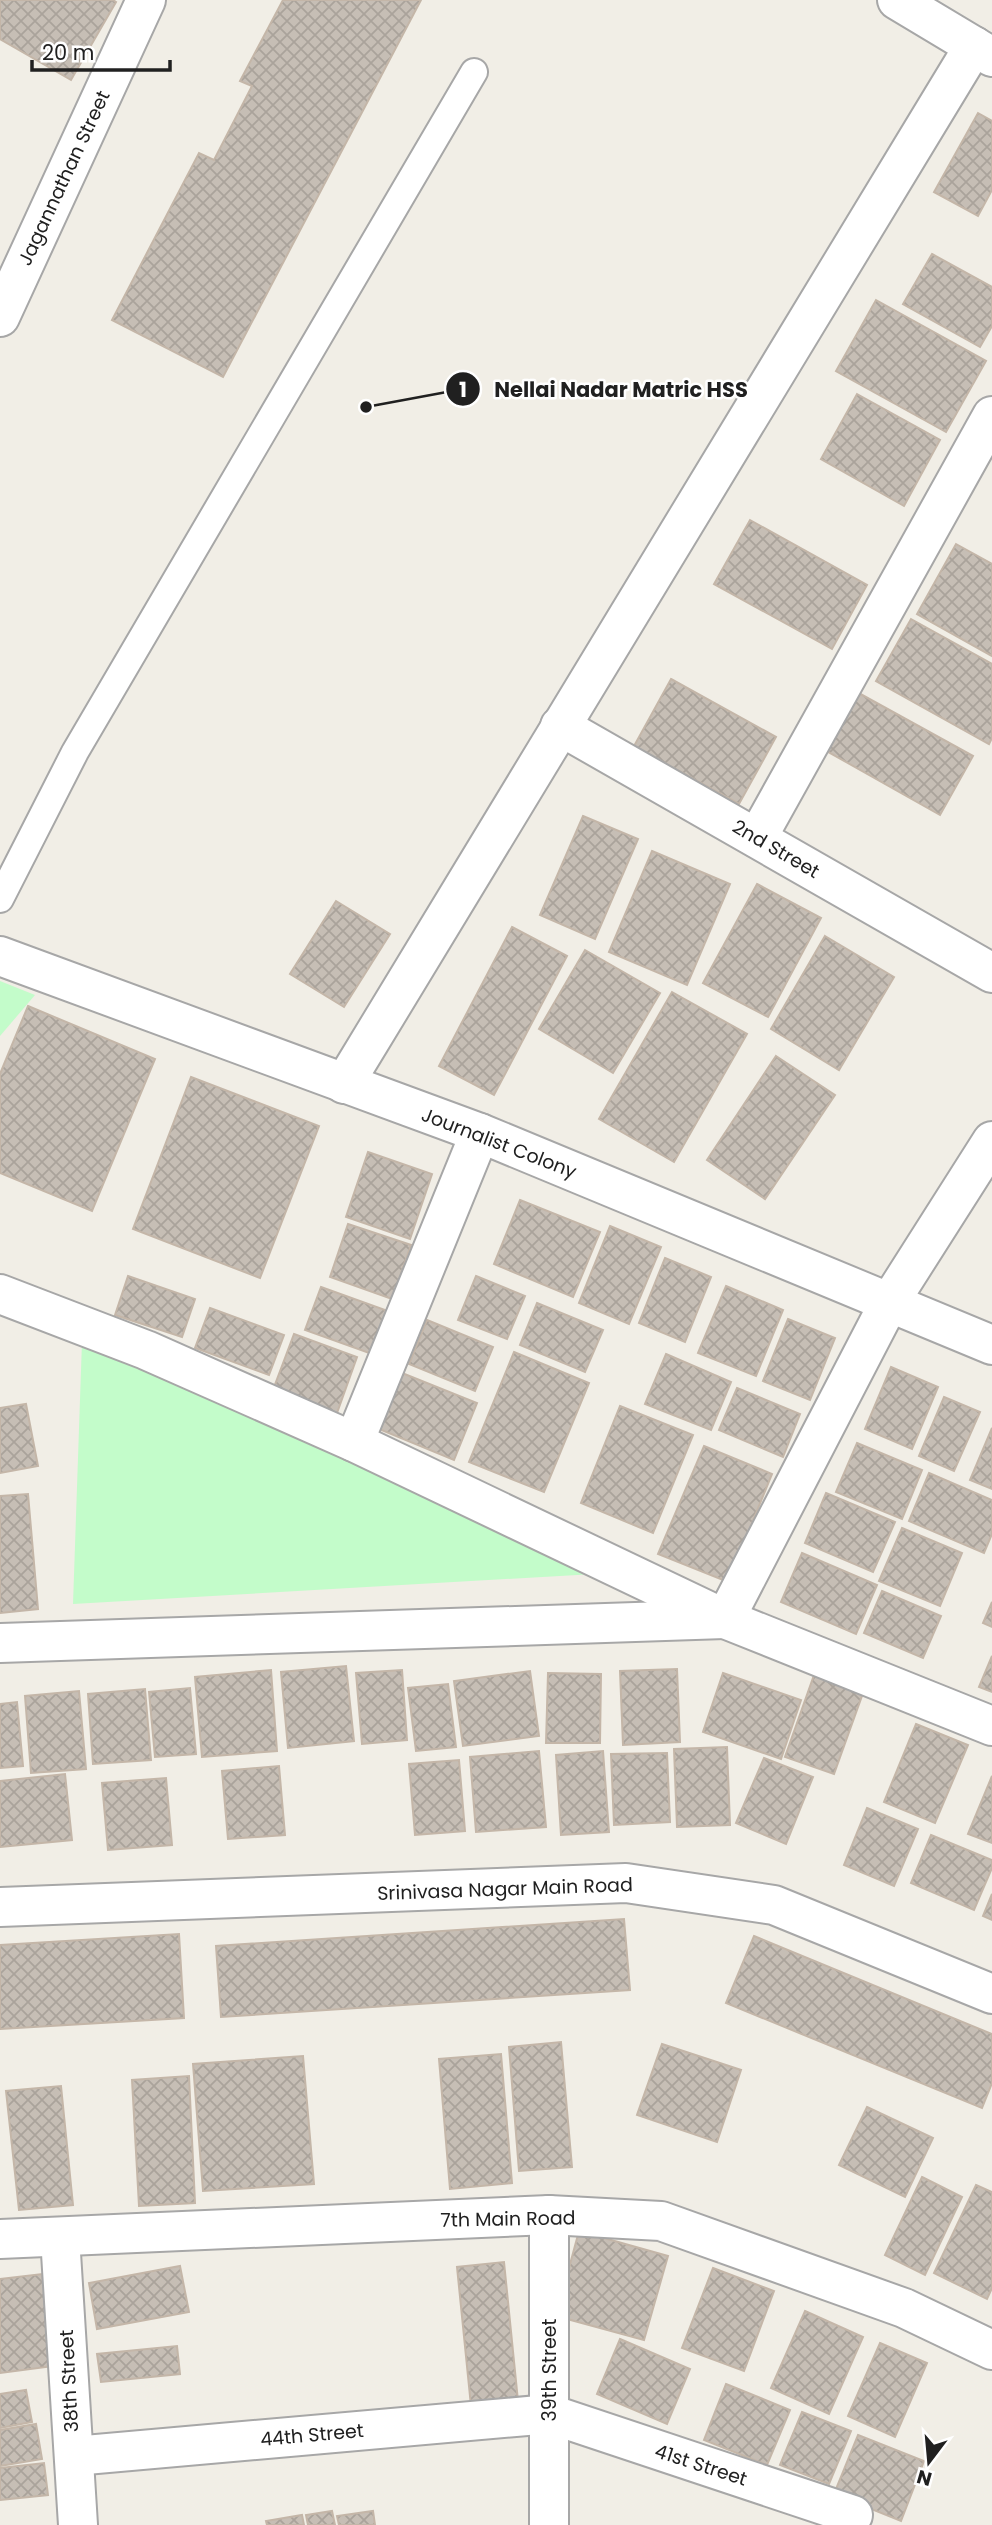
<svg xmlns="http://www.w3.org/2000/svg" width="992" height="2525" font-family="Poppins,sans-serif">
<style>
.park{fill:#c3fcca}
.building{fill:url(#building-cross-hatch);stroke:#c4b6a8;stroke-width:2}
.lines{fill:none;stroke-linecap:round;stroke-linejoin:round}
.service-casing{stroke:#a7a7a7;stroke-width:30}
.minor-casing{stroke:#a7a7a7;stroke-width:42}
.service{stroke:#fff;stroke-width:26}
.minor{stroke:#fff;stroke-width:38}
.labels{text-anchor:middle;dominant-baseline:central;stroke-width:5;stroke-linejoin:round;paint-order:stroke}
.street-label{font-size:19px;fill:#202020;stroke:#fff}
.leader{fill:none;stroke:#202020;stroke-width:2.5}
.callout-dot{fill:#202020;stroke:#fff;stroke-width:2.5}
.mark-label{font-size:21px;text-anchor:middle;font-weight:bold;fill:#fff}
.callout-label{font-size:21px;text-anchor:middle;font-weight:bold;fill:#202020;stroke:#fff;stroke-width:5;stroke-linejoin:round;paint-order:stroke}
</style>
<defs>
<pattern id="building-cross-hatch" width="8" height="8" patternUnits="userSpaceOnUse" patternTransform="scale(1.75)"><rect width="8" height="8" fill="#c6beb5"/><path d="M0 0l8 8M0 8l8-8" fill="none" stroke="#aaa39b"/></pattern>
</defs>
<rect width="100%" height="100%" fill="#f1eee6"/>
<g class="park">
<polygon points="0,981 35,995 0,1036"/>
<polygon points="82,1341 612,1573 73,1604"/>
</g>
<g class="building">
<polygon points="0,0 113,0 116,2 71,80 0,39"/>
<polygon points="283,0 421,0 223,377 112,320 199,153 214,160 252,86 240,81"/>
<polygon points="978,113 992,121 992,190 978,216 934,192"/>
<polygon points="932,254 992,287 992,326 980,347 903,304"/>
<polygon points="876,300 986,361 946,432 836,371"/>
<polygon points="857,394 940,440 904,506 821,459"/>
<polygon points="750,520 867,585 832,649 714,584"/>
<polygon points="956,544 992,564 992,656 917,614"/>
<polygon points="911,619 992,664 992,738 989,744 876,681"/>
<polygon points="671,679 776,737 739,804 634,746"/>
<polygon points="855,691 973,756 940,815 823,749"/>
<polygon points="583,816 638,839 595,939 540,915"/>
<polygon points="652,851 730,884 687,985 609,952"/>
<polygon points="757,884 821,918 768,1017 703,983"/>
<polygon points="336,901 390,934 344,1007 290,974"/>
<polygon points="512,927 567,956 494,1095 439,1066"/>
<polygon points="825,936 894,977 839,1070 771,1029"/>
<polygon points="585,950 660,993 613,1073 539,1029"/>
<polygon points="672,992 747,1034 674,1162 599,1119"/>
<polygon points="28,1006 155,1059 92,1211 0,1173 0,1074"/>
<polygon points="776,1056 835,1095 765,1199 707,1160"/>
<polygon points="191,1077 319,1126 260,1278 133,1229"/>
<polygon points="368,1152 432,1174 410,1239 346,1217"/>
<polygon points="520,1200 600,1232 573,1297 494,1264"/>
<polygon points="348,1224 411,1245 392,1299 330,1277"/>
<polygon points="610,1226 661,1247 629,1324 579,1303"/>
<polygon points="665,1258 711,1277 685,1342 639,1323"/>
<polygon points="128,1276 195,1299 182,1337 115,1315"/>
<polygon points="476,1276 525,1296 507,1339 458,1320"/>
<polygon points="726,1286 783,1310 756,1376 698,1353"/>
<polygon points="321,1287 388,1311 372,1354 305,1330"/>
<polygon points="537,1303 603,1330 585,1372 520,1345"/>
<polygon points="210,1308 284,1335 269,1375 195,1348"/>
<polygon points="788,1319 835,1338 810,1400 763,1381"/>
<polygon points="427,1320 493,1347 475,1391 409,1364"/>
<polygon points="294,1334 357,1357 337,1413 273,1390"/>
<polygon points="514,1352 589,1383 544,1492 469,1462"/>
<polygon points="666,1354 731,1382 711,1430 645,1404"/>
<polygon points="891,1367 938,1387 912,1449 865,1429"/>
<polygon points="402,1373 477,1403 454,1460 379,1429"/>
<polygon points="737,1388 800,1414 783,1457 719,1430"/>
<polygon points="944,1397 980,1412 954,1471 919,1456"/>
<polygon points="26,1404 38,1466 0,1473 0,1408"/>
<polygon points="620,1406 693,1435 653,1533 581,1503"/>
<polygon points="992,1428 992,1489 970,1480"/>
<polygon points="857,1443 922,1470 902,1519 836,1492"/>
<polygon points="704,1446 772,1474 728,1582 658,1554"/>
<polygon points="929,1473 992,1500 992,1534 984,1553 909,1521"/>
<polygon points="826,1493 895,1522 873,1572 805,1543"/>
<polygon points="28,1494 38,1609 0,1613 0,1496"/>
<polygon points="902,1528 962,1553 940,1606 879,1581"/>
<polygon points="802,1553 877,1585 856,1634 781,1602"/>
<polygon points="882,1591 941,1616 923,1658 864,1633"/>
<polygon points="992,1602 992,1627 983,1623"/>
<polygon points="992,1656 992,1692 979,1687"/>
<polygon points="346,1666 354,1741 288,1748 281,1672"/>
<polygon points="677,1669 680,1742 623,1745 620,1671"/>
<polygon points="271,1670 277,1751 202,1757 195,1677"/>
<polygon points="402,1670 407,1740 362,1744 356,1673"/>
<polygon points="530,1671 539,1736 463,1746 454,1681"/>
<polygon points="548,1673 601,1674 600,1743 546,1743"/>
<polygon points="723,1673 801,1700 781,1759 703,1732"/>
<polygon points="814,1675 863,1693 834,1774 785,1757"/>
<polygon points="448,1684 456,1747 416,1751 408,1688"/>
<polygon points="190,1688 196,1754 155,1757 149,1692"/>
<polygon points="145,1689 151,1760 93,1764 88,1694"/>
<polygon points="79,1691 86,1769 31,1773 25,1696"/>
<polygon points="17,1702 23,1766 0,1768 0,1704"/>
<polygon points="916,1724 968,1745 935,1823 884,1802"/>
<polygon points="727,1747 730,1825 677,1827 674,1749"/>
<polygon points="539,1751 546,1827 476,1832 470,1757"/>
<polygon points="603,1751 609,1832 561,1835 556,1755"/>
<polygon points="667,1753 670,1822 614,1825 611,1754"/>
<polygon points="764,1758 813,1777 786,1844 736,1823"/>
<polygon points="459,1760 465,1831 415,1835 409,1764"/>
<polygon points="279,1766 285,1835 228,1839 222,1771"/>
<polygon points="65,1774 72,1840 0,1847 0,1781"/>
<polygon points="992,1776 992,1843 968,1834"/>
<polygon points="166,1778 172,1845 108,1850 102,1783"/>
<polygon points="867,1808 918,1829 894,1886 844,1865"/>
<polygon points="931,1835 992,1860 992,1868 974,1910 911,1883"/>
<polygon points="992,1894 992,1920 983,1916"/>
<polygon points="624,1919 630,1990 221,2017 216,1946"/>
<polygon points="179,1934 184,2018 0,2029 0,1945"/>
<polygon points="754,1936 992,2034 992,2083 982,2108 726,2003"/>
<polygon points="561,2042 572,2167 519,2171 509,2047"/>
<polygon points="662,2044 741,2070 717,2142 637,2115"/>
<polygon points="501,2054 512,2183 450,2189 439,2059"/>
<polygon points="303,2056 314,2184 203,2191 193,2064"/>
<polygon points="189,2076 195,2203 139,2206 132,2080"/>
<polygon points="61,2086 73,2205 19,2210 6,2091"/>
<polygon points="867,2107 933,2138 905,2197 839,2165"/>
<polygon points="922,2177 962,2197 925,2275 885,2255"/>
<polygon points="976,2185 992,2192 992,2288 987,2299 934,2273"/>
<polygon points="579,2231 668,2256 644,2340 556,2316"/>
<polygon points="504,2262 518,2401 471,2406 457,2267"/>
<polygon points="180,2266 189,2312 97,2329 89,2283"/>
<polygon points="713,2268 774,2291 744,2371 682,2348"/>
<polygon points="42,2274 54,2366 0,2373 0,2279"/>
<polygon points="805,2311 863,2337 829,2414 771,2388"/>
<polygon points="620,2339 690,2369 667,2424 597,2394"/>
<polygon points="880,2343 927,2363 895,2437 848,2416"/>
<polygon points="177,2346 180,2374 101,2382 97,2354"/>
<polygon points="726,2384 790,2410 767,2465 704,2440"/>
<polygon points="26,2390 32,2422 0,2428 0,2394"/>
<polygon points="802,2412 851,2431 829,2484 780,2465"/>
<polygon points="36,2424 42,2459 0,2466 0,2430"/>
<polygon points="858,2435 924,2461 901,2521 834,2494"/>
<polygon points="44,2463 48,2495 0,2500 0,2468"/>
<polygon points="332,2511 335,2525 308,2525 306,2515"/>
<polygon points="373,2511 375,2525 339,2525 337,2516"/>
<polygon points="302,2515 304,2525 267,2525 266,2521"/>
</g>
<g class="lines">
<defs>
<polyline id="service" points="0,899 75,752 474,72"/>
<g id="minor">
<polyline points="897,0 992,57"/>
<polyline points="0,317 146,0"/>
<polyline points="560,726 992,973"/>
<polyline points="757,838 992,416"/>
<polyline points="0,956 480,1133 992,1345"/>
<polyline points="344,1084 974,46"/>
<polyline points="0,1294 146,1350 354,1442 725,1619 992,1726"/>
<polyline points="354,1442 480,1133"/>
<polyline points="0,1643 725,1619 889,1303 992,1141"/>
<polyline points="0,1907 626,1883 774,1905 992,1994"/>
<polyline points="60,2237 78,2525"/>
<polyline points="0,2239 549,2215 661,2221 904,2308 992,2350"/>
<polyline points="74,2456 550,2414 853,2515"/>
<polyline points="549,2525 549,2215"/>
</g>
</defs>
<use href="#service" class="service-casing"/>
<use href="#minor" class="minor-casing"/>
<use href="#service" class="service"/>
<use href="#minor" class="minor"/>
</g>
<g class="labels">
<g class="street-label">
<text transform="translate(64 178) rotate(-65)">Jagannathan Street</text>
<text transform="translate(776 849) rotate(30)">2nd Street</text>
<text transform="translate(499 1143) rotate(21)">Journalist Colony</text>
<text transform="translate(505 1889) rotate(-2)">Srinivasa Nagar Main Road</text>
<text transform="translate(508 2219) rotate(-1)">7th Main Road</text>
<text transform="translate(549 2370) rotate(-90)">39th Street</text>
<text transform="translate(69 2381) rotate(-93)">38th Street</text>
<text transform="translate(312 2435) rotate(-5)">44th Street</text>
<text transform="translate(701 2465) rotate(18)">41st Street</text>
</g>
</g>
<path class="leader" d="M366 407L463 389"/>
<g class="callout-dot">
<circle cx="366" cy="407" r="7"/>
<circle cx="463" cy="389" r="18"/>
</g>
<g class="mark-label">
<text x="463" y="397">1</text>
</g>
<g class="callout-label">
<text x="621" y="397">Nellai Nadar Matric HSS</text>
</g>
<g transform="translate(929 2462) rotate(196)" stroke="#ffffff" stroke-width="5" paint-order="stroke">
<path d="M0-5L12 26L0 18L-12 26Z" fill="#202020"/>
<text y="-10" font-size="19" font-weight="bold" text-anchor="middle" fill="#202020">N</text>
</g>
<path d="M32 60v10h138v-10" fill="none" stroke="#202020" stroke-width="3.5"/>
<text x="42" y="60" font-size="21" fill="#202020" stroke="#ffffff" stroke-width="5" paint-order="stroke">20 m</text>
</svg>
